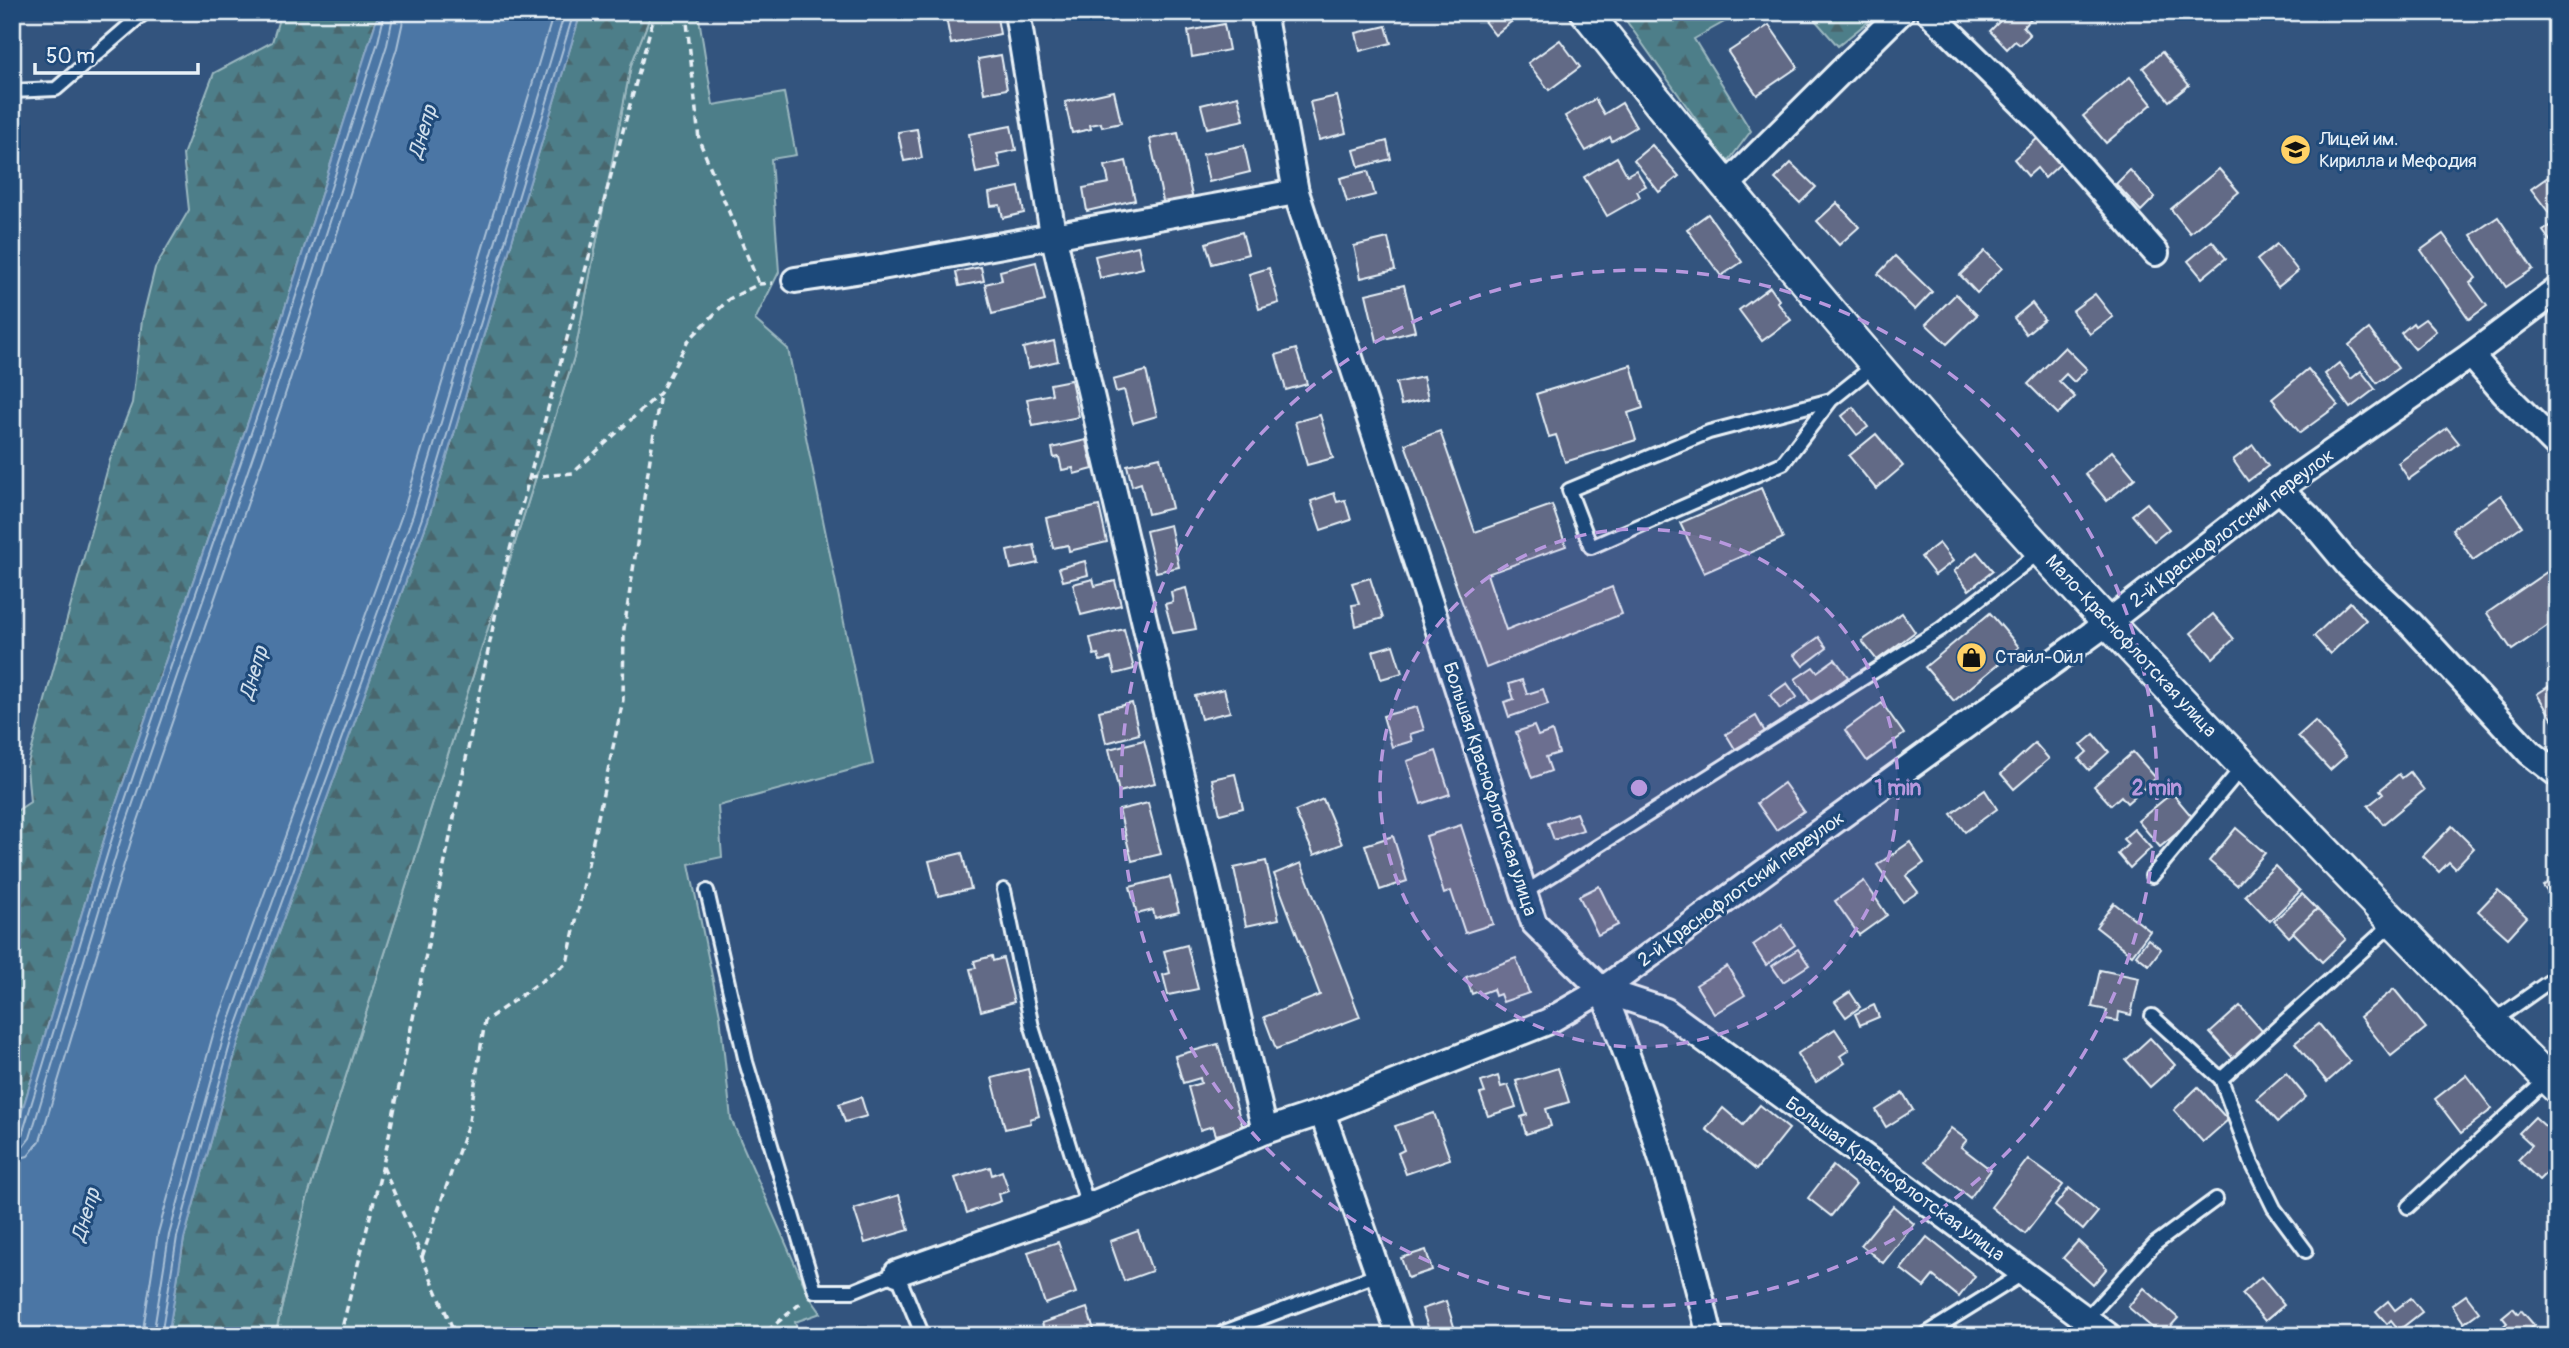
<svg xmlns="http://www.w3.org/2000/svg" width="2569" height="1348" font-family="Pangolin,sans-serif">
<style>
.green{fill:#4e7e89;stroke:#9bb8c0;stroke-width:2}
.forest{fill:url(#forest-firs);stroke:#9bb8c0;stroke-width:2}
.water{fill:#4b76a5;stroke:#8aa7c6;stroke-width:2}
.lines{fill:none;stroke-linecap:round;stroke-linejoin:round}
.shore{stroke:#a9c0d7;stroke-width:2}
.building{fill:#626a86;stroke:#e8f1f8;stroke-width:2}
.service-casing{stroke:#e8f1f8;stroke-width:18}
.minor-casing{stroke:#e8f1f8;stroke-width:30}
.tertiary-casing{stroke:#e8f1f8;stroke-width:35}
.path{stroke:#e8f1f8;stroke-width:3.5;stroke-dasharray:7 5;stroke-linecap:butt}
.service{stroke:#1f4a7a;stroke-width:12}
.minor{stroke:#1f4a7a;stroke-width:24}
.tertiary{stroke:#1f4a7a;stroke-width:30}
.ring{fill:none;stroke:#b798de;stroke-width:3.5;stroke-dasharray:12 9}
.labels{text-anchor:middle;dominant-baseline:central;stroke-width:6;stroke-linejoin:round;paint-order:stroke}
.poi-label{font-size:19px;fill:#e8f1f8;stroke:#1f4a7a;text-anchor:start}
.street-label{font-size:19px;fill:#e8f1f8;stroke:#1f4a7a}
.water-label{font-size:21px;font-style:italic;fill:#d0dfec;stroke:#1f4a7a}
.centre{fill:#b798de;stroke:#1f4a7a;stroke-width:3.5}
.ring-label{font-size:21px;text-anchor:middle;font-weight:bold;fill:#b798de;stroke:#1f4a7a;stroke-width:6;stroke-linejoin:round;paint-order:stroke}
</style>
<defs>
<pattern id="forest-firs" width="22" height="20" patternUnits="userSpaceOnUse" patternTransform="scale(1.75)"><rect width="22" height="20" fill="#4e7e89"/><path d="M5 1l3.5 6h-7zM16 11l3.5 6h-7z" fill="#4a666d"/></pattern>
</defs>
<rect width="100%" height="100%" fill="#33547e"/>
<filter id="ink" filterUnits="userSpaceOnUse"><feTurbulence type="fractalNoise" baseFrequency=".0143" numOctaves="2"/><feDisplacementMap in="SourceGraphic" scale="14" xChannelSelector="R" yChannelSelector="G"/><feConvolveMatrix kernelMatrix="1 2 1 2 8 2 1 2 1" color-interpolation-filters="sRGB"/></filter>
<g filter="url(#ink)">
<polygon class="green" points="652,12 698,12 713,105 784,93 796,155 771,159 779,272 755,320 788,349 873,764 718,806 722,857 689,864 720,1015 731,1119 809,1296 821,1313 795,1322 799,1336 275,1336 306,1202 574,357 631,65"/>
<g class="forest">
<polygon points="281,12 379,12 258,393 107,830 12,1144 12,814 30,802 27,767 110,460 132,403 142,320 155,268 189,210 183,155 214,73 272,42"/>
<polygon points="581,12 652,12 631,65 574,357 306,1202 275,1336 168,1336 184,1239 238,1043 428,520"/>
<polygon points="1620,12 1742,12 1694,39 1751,131 1727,163"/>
<polygon points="1808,12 1880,12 1838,46"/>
</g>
<polygon class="water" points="379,12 581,12 428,520 238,1043 184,1239 168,1336 12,1336 12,1144 107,830 258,393"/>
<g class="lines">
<g class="shore">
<polyline points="12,1141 19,1140 22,1135 114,832 264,395 378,42 385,12"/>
<polyline points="12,1149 23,1147 30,1138 122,835 273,398 387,45 394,12"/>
<polyline points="12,1160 28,1156 40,1141 132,838 283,401 397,48 405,12"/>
<polyline points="142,1336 158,1233 213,1035 403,512 554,12"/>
<polyline points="153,1336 169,1235 223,1039 413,515 565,12"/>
<polyline points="161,1336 177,1237 231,1041 422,518 574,12"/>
</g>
</g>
<g class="building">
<polygon points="945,12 996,12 1000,34 951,44"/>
<polygon points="1108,12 1128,12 1129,16 1109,19"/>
<polygon points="1485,12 1523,12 1495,35 1480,16"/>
<polygon points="1995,12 2037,12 2023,27 2030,35 2020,45 2015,41 2007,49 1990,31 2002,19"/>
<polygon points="1224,24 1229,50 1192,57 1188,31"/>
<polygon points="1769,25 1798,67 1757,95 1728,52"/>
<polygon points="1386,26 1391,43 1360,51 1356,33"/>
<polygon points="1560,40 1580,67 1549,90 1528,63"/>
<polygon points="2162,52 2189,85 2169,101 2143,68"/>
<polygon points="1001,55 1007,89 984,93 978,59"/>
<polygon points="2130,77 2152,104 2106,143 2083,116"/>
<polygon points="1114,91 1121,123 1102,127 1101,123 1090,125 1091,129 1072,133 1065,102"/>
<polygon points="1238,96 1244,120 1207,128 1201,105"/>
<polygon points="1337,96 1346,133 1319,140 1310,102"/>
<polygon points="1595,99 1604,114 1622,103 1636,127 1612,141 1610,137 1586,151 1565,116"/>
<polygon points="1011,126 1016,150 997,154 1001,168 976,173 969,134"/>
<polygon points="917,129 922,158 904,161 898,132"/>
<polygon points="1178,133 1193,200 1164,206 1150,139"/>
<polygon points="2038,138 2061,163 2045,178 2037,168 2028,176 2014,159"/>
<polygon points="1387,141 1391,159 1359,167 1354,150"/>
<polygon points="1244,145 1250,172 1209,182 1203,154"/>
<polygon points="1652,145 1679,176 1659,192 1634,160"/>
<polygon points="1617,157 1627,175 1636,170 1646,186 1637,191 1640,197 1607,216 1584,177"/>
<polygon points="1126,161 1135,200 1087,211 1083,188 1109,183 1105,166"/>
<polygon points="1791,163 1816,187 1800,203 1775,179"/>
<polygon points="2219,169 2239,192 2190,233 2171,209"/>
<polygon points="2130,170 2155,197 2141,211 2116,184"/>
<polygon points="1368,171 1375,195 1347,202 1340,178"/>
<polygon points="2555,172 2557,174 2556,249 2543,231 2556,222 2531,189"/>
<polygon points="1019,187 1024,213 1003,218 1000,205 991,206 989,193"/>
<polygon points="1837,203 1859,227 1839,245 1817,221"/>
<polygon points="1708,214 1742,262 1721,276 1687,229"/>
<polygon points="2498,217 2533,269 2506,287 2471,235"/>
<polygon points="1242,232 1248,254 1212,264 1206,243"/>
<polygon points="2443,234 2476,278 2470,283 2487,306 2469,319 2421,250"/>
<polygon points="1388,238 1395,270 1361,278 1354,246"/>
<polygon points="2212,241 2226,258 2202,278 2188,261"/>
<polygon points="2277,244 2298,271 2278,287 2257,260"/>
<polygon points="1138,246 1143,268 1100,278 1095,256"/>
<polygon points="1985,251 2002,268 1977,293 1960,275"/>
<polygon points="1895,256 1932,292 1915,310 1878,274"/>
<polygon points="1036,262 1045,301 992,314 985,284 1002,280 1000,271"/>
<polygon points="981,267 984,281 959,286 956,272"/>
<polygon points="1269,268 1279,303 1259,309 1249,274"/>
<polygon points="1404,285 1415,331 1377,341 1366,294"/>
<polygon points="1770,287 1779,300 1777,302 1791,320 1762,341 1739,310"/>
<polygon points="1956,294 1977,315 1947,344 1926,324"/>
<polygon points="2095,294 2113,317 2090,334 2072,311"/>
<polygon points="2032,303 2044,319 2026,334 2014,318"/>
<polygon points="2425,319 2436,331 2415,349 2401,333 2413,323 2415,326"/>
<polygon points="2369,329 2398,368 2377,383 2349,345"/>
<polygon points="1054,341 1058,361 1028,368 1023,348"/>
<polygon points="2065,347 2087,369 2074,382 2066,374 2059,381 2075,397 2058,414 2028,384"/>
<polygon points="1296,349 1307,384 1286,390 1276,355"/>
<polygon points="2339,363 2351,379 2361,371 2375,389 2350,408 2325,374"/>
<polygon points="1631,365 1643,408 1628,413 1636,440 1565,462 1556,435 1549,437 1536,394"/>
<polygon points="2308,369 2338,405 2300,433 2272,399"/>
<polygon points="1146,371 1157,416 1133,423 1124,390 1116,392 1113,380"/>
<polygon points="1423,377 1428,399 1401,405 1396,383"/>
<polygon points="1071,380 1079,417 1033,426 1027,399 1052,394 1050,384"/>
<polygon points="1853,407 1868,427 1857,435 1842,416"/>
<polygon points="1320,415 1333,458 1307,465 1295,422"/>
<polygon points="2447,428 2459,443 2409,479 2398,463"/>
<polygon points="1440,431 1475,532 1552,505 1566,546 1487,574 1506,630 1612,587 1622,614 1486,668 1405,444"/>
<polygon points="1876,434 1903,466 1876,489 1849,456"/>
<polygon points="1086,440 1093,469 1074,474 1073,468 1062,470 1059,457 1054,458 1052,448"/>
<polygon points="2253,445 2268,466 2248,481 2233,460"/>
<polygon points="2112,451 2135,478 2107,501 2085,474"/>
<polygon points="1160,457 1172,508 1148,514 1141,483 1132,486 1127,465"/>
<polygon points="1761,488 1783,538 1704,573 1680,523"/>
<polygon points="1334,493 1337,502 1345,500 1351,520 1321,530 1311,501"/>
<polygon points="2501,495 2522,526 2473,560 2452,529"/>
<polygon points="2147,503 2169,529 2154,541 2132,515"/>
<polygon points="1099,506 1107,542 1069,551 1068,545 1053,548 1046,518"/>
<polygon points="1170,525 1179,567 1156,572 1146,531"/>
<polygon points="1939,543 1953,561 1935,575 1921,557"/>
<polygon points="1034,545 1038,563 1011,569 1007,551"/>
<polygon points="1977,552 1993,571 1969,590 1954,571"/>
<polygon points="1085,561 1088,575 1063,581 1059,568"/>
<polygon points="2557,565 2557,619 2512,650 2487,613"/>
<polygon points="1370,578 1383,618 1356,626 1352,605 1359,604 1352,583"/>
<polygon points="1093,579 1095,586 1115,581 1121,605 1081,615 1073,584"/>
<polygon points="1186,588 1196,629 1173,633 1165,604 1173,602 1171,592"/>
<polygon points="2350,602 2366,620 2330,654 2314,636"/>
<polygon points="1902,613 1915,632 1877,660 1862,641"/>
<polygon points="1990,613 2019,647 1954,701 1925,667"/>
<polygon points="2213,614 2234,639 2213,658 2191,633"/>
<polygon points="1124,629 1134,669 1115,674 1111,658 1100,661 1098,654 1094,655 1090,638"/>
<polygon points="1819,637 1827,648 1803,666 1794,655"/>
<polygon points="1393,645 1402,673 1381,679 1373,651"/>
<polygon points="1835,659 1848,677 1812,703 1795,679 1813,667 1817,672"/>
<polygon points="1522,680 1527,694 1543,689 1548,704 1509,717 1504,702 1514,699 1509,684"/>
<polygon points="2557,681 2557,717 2553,720 2537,694"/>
<polygon points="1787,683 1797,697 1780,709 1770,695"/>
<polygon points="1224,689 1230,712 1201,719 1195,696"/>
<polygon points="1132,703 1139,734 1106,743 1099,711"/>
<polygon points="1882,703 1904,734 1867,761 1845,730"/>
<polygon points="1417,707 1424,730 1410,734 1412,741 1392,747 1383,716"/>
<polygon points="1756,716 1765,732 1735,749 1726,734"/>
<polygon points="2315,721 2346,756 2330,770 2298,736"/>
<polygon points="1534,726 1538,736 1552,731 1559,753 1546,757 1551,771 1532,778 1516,732"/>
<polygon points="2094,734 2109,752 2089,770 2079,759 2087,752 2081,745"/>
<polygon points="1144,740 1155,783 1119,792 1109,749"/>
<polygon points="2035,743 2049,759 2014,789 2001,774"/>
<polygon points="1436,751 1450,794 1421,804 1407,761"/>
<polygon points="2133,752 2156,778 2127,803 2121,796 2111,805 2094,786"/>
<polygon points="2410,772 2424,790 2383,824 2368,806 2383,794 2380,790 2399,774 2402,778"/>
<polygon points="1235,774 1243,808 1220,814 1212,779"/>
<polygon points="1784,783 1804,811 1776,830 1757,803"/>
<polygon points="1985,790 1997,809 1965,832 1951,814"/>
<polygon points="2172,793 2194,819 2160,847 2138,821"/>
<polygon points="1323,799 1342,844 1314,855 1295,811"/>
<polygon points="1148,803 1161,854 1132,861 1119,810"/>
<polygon points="1576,813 1583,830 1554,840 1548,823"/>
<polygon points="1461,825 1493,924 1465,933 1451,891 1444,894 1426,836"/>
<polygon points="2452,826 2474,848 2455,868 2449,862 2439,872 2423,856"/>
<polygon points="2236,828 2265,853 2237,885 2209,861"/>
<polygon points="2134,829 2151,848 2130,868 2118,854 2128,844 2123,839"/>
<polygon points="1393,836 1407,881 1380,890 1365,845"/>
<polygon points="1910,842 1924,863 1906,876 1918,892 1903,902 1877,865"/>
<polygon points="962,853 971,889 938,896 929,861"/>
<polygon points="1266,861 1279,919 1246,926 1234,868"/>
<polygon points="1301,863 1360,1017 1276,1049 1264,1017 1320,995 1274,874"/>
<polygon points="2275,866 2300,891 2270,921 2245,895"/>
<polygon points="1170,877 1179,912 1155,918 1153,910 1137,914 1130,887"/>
<polygon points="2557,877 2557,905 2543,886"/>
<polygon points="1864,881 1887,915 1859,935 1835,901"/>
<polygon points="1599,886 1618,925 1598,935 1579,896"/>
<polygon points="2498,890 2527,917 2508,938 2478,911"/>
<polygon points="2302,894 2317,909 2289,937 2274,921"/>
<polygon points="2114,903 2150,931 2132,955 2096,927"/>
<polygon points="2317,909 2346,939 2322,962 2293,932"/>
<polygon points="1782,925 1795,945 1766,965 1753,945"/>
<polygon points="2148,939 2161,949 2149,965 2136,955"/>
<polygon points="1187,945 1198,989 1168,995 1163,975 1170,973 1164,951"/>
<polygon points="1798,949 1809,965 1783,982 1772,966"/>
<polygon points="992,956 993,961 1003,958 1014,1002 981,1011 970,969 976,968 974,961"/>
<polygon points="1516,958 1529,993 1503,1002 1500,994 1495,996 1493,989 1480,994 1479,991 1472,994 1466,977"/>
<polygon points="1727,966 1745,995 1714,1014 1696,985"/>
<polygon points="2100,970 2139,978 2131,1015 2119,1012 2118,1021 2105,1019 2107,1010 2092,1007"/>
<polygon points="2394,989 2426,1028 2391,1056 2360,1017"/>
<polygon points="1850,992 1860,1007 1846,1017 1835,1002"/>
<polygon points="1874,1005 1879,1017 1860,1025 1855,1014"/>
<polygon points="2240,1006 2263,1032 2233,1058 2210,1033"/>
<polygon points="2319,1024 2350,1062 2327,1082 2295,1043"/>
<polygon points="1835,1029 1849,1050 1840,1056 1845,1063 1816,1082 1797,1054"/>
<polygon points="2150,1038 2175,1065 2150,1087 2126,1060"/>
<polygon points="1218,1044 1243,1128 1216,1135 1213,1126 1200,1130 1188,1087 1201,1083 1200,1078 1183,1083 1175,1056"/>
<polygon points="1558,1068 1569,1102 1546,1109 1551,1126 1526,1134 1521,1117 1527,1115 1516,1081"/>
<polygon points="1028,1069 1039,1116 1030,1119 1031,1123 1005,1129 992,1078"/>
<polygon points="2286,1073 2306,1097 2278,1122 2257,1098"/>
<polygon points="2466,1075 2492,1109 2461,1133 2435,1099"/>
<polygon points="1498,1076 1501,1087 1508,1085 1516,1107 1488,1116 1480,1094 1485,1093 1481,1082"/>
<polygon points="2198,1087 2228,1120 2203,1142 2174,1110"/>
<polygon points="1903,1093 1913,1110 1886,1127 1876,1110"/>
<polygon points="861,1097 867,1116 845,1122 839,1104"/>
<polygon points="1760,1105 1789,1129 1756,1170 1706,1129 1723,1108 1743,1125"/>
<polygon points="1434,1113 1450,1159 1406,1174 1398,1153 1404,1150 1395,1126"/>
<polygon points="2535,1117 2557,1137 2557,1162 2539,1180 2518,1160 2532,1145 2519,1133"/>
<polygon points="1951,1128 1967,1140 1961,1147 1991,1170 1970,1198 1925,1162"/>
<polygon points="2028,1159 2063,1185 2025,1234 1991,1207"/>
<polygon points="1833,1166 1856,1185 1831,1216 1808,1198"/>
<polygon points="990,1167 992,1175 1002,1171 1009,1191 999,1194 1001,1201 967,1213 955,1178"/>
<polygon points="2069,1188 2098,1212 2083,1230 2055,1206"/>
<polygon points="899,1195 909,1230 865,1243 854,1209"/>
<polygon points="1893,1206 1914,1224 1883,1263 1861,1245"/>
<polygon points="1138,1231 1152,1271 1124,1281 1110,1241"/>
<polygon points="1927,1237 1975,1276 1959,1297 1933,1276 1924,1287 1901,1269"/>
<polygon points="2078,1241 2107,1268 2093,1285 2063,1258"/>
<polygon points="1058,1242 1076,1293 1045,1304 1028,1252"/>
<polygon points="1426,1250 1432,1270 1408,1278 1401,1258"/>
<polygon points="2261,1277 2284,1305 2265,1321 2242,1294"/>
<polygon points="2144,1288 2178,1318 2162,1336 2128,1307"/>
<polygon points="2466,1295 2479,1312 2464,1323 2452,1305"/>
<polygon points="2411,1298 2422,1312 2399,1330 2391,1320 2387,1324 2376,1311 2388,1301 2395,1310"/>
<polygon points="1446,1301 1457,1336 1431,1336 1422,1309"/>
<polygon points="1087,1308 1096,1336 1046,1336 1042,1323"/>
<polygon points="2513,1308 2518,1314 2521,1310 2534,1325 2521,1336 2492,1336 2507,1323 2502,1317"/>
<polygon points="1281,1328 1283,1336 1254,1336"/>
</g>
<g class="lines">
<defs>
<g id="service">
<polyline points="12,91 56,89 145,12"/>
<polyline points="1831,400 1783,463 1591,547 1569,490 1709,432 1831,400 1876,364"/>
<polyline points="2152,876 2243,766"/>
<polyline points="1004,890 1032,1027 1088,1206"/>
<polyline points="707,891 746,1062 815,1291 853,1291 897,1273 923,1336"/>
<polyline points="1524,893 1941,629 2041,551"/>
<polyline points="2152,1016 2221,1079 2393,923"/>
<polyline points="2492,1022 2557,976"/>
<polyline points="2221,1079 2251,1161 2274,1208 2306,1251"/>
<polyline points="2408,1207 2547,1079"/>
<polyline points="2086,1319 2155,1244 2216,1199"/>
<polyline points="1224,1332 1379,1274"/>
<polyline points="1923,1336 2024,1273"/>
</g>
<g id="minor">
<polyline points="1017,12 1053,234 1265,1131"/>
<polyline points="1263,12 1296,192 1534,923 1602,990 1666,1011 2109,1336"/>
<polyline points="1929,12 2041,122 2156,253"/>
<polyline points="1726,186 1901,12"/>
<polyline points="795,280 876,268 1296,192"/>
<polyline points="2471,355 2504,393 2557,446"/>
<polyline points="2279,489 2309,518 2349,566 2410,623 2530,753 2557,774"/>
<path d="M1602,990C1647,1101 1682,1219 1710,1336"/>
<polyline points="1322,1112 1400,1336"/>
<polyline points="897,1273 1088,1206 1265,1131 1322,1112 1547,1022 1602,990 2107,623 2279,489 2471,355 2557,290"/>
</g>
<path id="tertiary" d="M1586,12C1707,164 1830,315 1959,460C2041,553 2126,643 2212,733C2326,852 2440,971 2557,1088"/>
</defs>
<use href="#service" class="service-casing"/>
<use href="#minor" class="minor-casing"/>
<use href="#tertiary" class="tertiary-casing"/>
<g class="path">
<polyline points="686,12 699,140 759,284"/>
<polyline points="530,477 573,473 660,393 688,341 729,299 759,284 773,283"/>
<polyline points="383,1167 456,1336"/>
<polyline points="422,1257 469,1121 485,1021 567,963 623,700 624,629 660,393"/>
<polyline points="340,1336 383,1165 505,568 655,12"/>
<polyline points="756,1336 771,1328 802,1302"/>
</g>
<use href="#service" class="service"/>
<use href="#minor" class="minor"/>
<use href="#tertiary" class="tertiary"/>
</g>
</g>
<circle cx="1639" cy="788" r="259" fill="#b798de" fill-opacity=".12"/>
<g class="ring">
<circle cx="1639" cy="788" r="259"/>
<circle cx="1639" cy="788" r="518"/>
</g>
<defs>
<symbol id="school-disc" viewBox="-11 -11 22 22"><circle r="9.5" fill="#ffd166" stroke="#1f4a7a"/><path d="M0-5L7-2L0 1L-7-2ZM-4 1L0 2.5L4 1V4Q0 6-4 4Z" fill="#111"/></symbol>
<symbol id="shop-disc" viewBox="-11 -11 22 22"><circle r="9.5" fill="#ffd166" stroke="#1f4a7a"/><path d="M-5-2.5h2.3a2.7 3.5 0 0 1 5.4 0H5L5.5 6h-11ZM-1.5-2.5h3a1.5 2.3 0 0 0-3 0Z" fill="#111"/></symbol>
</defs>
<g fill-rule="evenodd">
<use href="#school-disc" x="2278" y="132" width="35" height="35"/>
<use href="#shop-disc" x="1954" y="640" width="35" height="35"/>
</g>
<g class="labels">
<g class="poi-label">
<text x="2319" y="139">Лицей им.<tspan x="2319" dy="22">Кирилла и Мефодия</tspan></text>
<text x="1995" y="657">Стайл-Ойл</text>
</g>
<g class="street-label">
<text transform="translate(2232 528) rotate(-37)">2-й Краснофлотский переулок</text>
<text transform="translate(2131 646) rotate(47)">Мало-Краснофлотская улица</text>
<text transform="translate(1490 789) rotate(72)">Большая Краснофлотская улица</text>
<text transform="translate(1741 889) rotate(-36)">2-й Краснофлотский переулок</text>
<text transform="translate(1895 1179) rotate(36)">Большая Краснофлотская улица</text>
</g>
<g class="water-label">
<text transform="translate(423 132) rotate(-73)">Днепр</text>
<text transform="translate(254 673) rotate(-73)">Днепр</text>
<text transform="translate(86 1215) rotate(-73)">Днепр</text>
</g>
</g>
<circle cx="1639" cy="788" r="10" class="centre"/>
<g class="ring-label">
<text x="1898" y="795">1 min</text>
<text x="2157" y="795">2 min</text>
</g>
<rect width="2569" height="1348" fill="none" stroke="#1f4a7a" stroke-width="42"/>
<rect x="21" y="21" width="2527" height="1306" fill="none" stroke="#e8f1f8" stroke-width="2.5" filter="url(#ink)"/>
<path d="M35 63v10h163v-10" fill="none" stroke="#e8f1f8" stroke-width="3.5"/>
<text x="46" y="63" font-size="21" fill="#e8f1f8" stroke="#1f4a7a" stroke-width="5" paint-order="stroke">50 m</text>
</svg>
